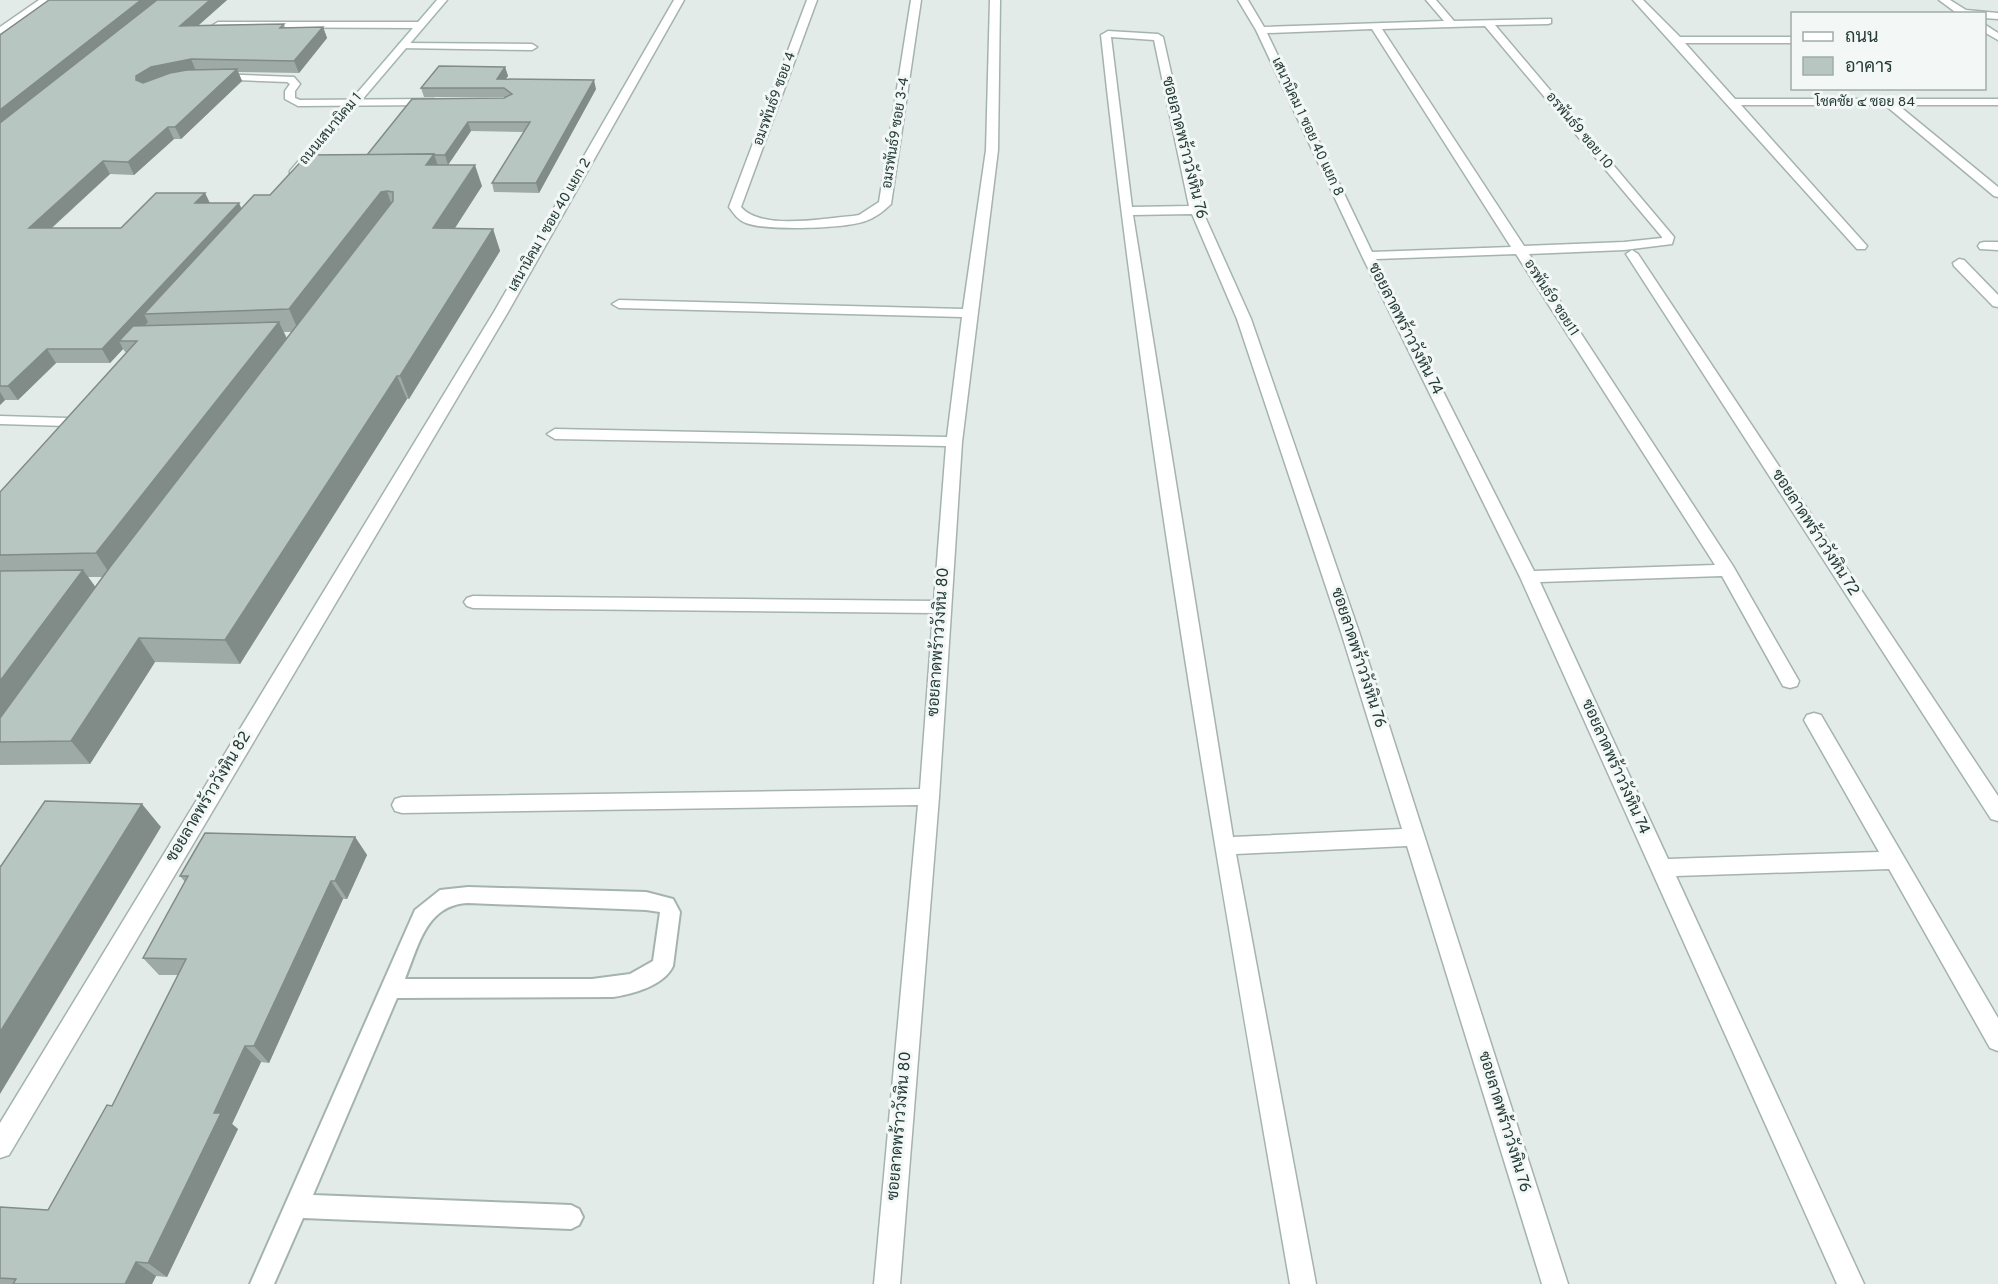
<svg xmlns="http://www.w3.org/2000/svg" width="1998" height="1284" font-family="Overpass,Sarabun,sans-serif">
<style>
.lines{fill:none;stroke-linecap:round;stroke-linejoin:round}
.lane-casing{stroke:#a5b3af;stroke-width:4}
.street-casing{stroke:#a5b3af;stroke-width:3}
.secondary-casing{stroke:#a2b6b0;stroke-width:3}
.lane{fill:#fff;fill-rule:evenodd}
.street{fill:#fff;fill-rule:evenodd}
.secondary{fill:#fff;fill-rule:evenodd}
.wall{fill:#9eaaa6;fill-rule:evenodd}
.shaded-wall{fill:#818b87}
.building{fill:#b8c6c1;stroke:#818b87;stroke-width:1.5}
.labels{text-anchor:middle;dominant-baseline:central;stroke-width:6;stroke-linejoin:round;paint-order:stroke}
.far-street-label{font-size:14px;fill:#243b37;stroke:#f3f8f6}
.street-label{font-size:16px;fill:#243b37;stroke:#f3f8f6}
</style>
<rect width="100%" height="100%" fill="#e2ebe8"/>
<g class="lines">
<defs>
<path id="lane" d="M468,887L646,892L673,899L680,912L673,966C664,986 632,994 613,997L397,998L313,1195L571,1205L579,1209L583,1217L579,1225L571,1229L303,1218L274,1284H250L415,910L440,890ZM468,903L646,910L660,912L653,961L630,974L592,979H405C419,945 426,905 468,903Z"/>
<g id="street">
<polygon points="39,0 50,0 0,34 0,27"/>
<polygon points="674,0 684,0 508,312 9,1155 0,1158 0,1123 494,312"/>
<path d="M807,0H817L741,207C762,231 823,218 853,216L859,215L879,202L911,0H921L891,204C885,210 876,217 868,220C849,229 766,231 746,223C738,220 734,214 729,207Z"/>
<polygon points="990,0 1000,0 998,150 962,442 939,797 900,1284 874,1284 918,805 402,813 395,811 392,805 395,799 402,797 920,789 933,613 473,608 467,606 464,602 467,598 473,596 934,601 946,446 555,439 547,434 555,429 947,437 962,317 619,308 612,304 619,300 963,309 986,150"/>
<path d="M1238,0H1248L1264,27L1444,21L1426,0H1436L1454,21L1551,19V23L1548,24L1495,25L1674,237L1672,244L1624,250L1529,254L1733,566L1799,681L1797,686L1790,688L1783,686L1722,576L1540,582L1668,859L1879,852L1804,720L1807,715L1814,713L1821,715L1998,1018V1051L1990,1048L1889,869L1676,876L1864,1284H1837L1520,577L1362,256L1256,30ZM1485,26L1662,237V238L1624,242L1524,246L1382,29ZM1372,29L1511,247L1372,252L1267,33ZM1516,254L1715,565L1534,571L1376,259Z"/>
<polygon points="1633,0 1643,0 1680,37 1792,37 1792,43 1685,43 1735,99 1998,99 1998,105 1898,105 1998,187 1998,197 1994,196 1885,105 1741,105 1867,246 1865,249 1857,249"/>
<polygon points="1939,0 1950,0 1966,10 1998,13 1998,19 1984,18 1984,14 1958,14"/>
<polygon points="218,22 420,22 425,25 420,28 215,27 213,25"/>
<polygon points="1984,24 1998,33 1998,40 1984,32"/>
<path d="M1108,31L1158,34L1163,37L1202,210L1251,319L1359,632L1568,1284H1542L1407,846L1236,854L1316,1284H1290C1218,870 1146,453 1101,35ZM1111,37L1154,40L1189,206L1132,207ZM1192,214L1237,319L1341,632L1402,829L1233,837L1133,215Z"/>
<polygon points="402,43 532,44 537,47 532,50 399,48 399,44"/>
<polygon points="216,74 294,77 300,84 295,91 295,98 300,100 434,99 439,102 434,105 298,106 285,99 285,91 290,84 287,82 212,79 212,75"/>
<polygon points="1984,242 1998,242 1998,250 1980,249 1978,246 1980,243"/>
<polygon points="1632,250 1638,254 1998,796 1998,821 1991,819 1626,254"/>
<polygon points="1959,259 1964,260 1998,295 1998,307 1993,306 1954,266 1953,263"/>
<polygon points="0,416 67,418 74,422 67,426 0,424"/>
</g>
<polygon id="secondary" points="437,0 447,0 298,175 290,175 290,171"/>
</defs>
<use href="#lane" class="lane-casing"/>
<use href="#street" class="street-casing"/>
<use href="#secondary" class="secondary-casing"/>
<use href="#lane" class="lane"/>
<use href="#street" class="street"/>
<use href="#secondary" class="secondary"/>
</g>
<g class="wall">
<path d="M49,0H227L199,25L284,24L285,28L323,27L327,38L299,73L238,72L242,81L181,139H174L134,175L110,174L52,228H121L205,193L210,203L242,209L270,195L507,97H424L421,88L505,67L508,76L506,79L596,89L539,193L494,192L492,183L524,132L471,131L448,165L482,186L454,228L493,229L500,251L409,399H407L240,664L155,662L90,764L0,765V492L126,353L123,349L110,363H56L18,400H5L0,405V35ZM284,332H292L287,338ZM88,577H102L95,587Z"/>
<polygon points="355,837 367,855 347,899 343,899 269,1063 261,1062 232,1124 238,1129 167,1277 156,1276 152,1284 0,1284 0,1207 48,1210 112,1106 178,975 159,975 143,958 185,882 180,876"/>
</g>
<g class="shaded-wall">
<polygon points="141,0 160,0 0,128 0,110"/>
<polygon points="210,0 227,0 185,37 180,26"/>
<polygon points="323,27 327,38 299,73 294,61"/>
<polygon points="191,59 196,71 142,88 136,80 136,76 151,67"/>
<polygon points="505,67 508,76 499,88 497,79"/>
<polygon points="237,69 242,81 181,139 175,127"/>
<polygon points="594,80 596,89 539,193 536,183"/>
<polygon points="468,122 471,131 448,165 445,155"/>
<polygon points="168,127 174,139 134,175 128,162"/>
<polygon points="434,154 441,175 426,165"/>
<polygon points="103,161 110,174 37,241 29,228"/>
<polygon points="475,165 482,186 441,250 433,228"/>
<polygon points="387,191 394,212 299,332 289,309 381,192"/>
<polygon points="205,193 211,206 195,203"/>
<polygon points="239,203 245,216 144,314 148,322 130,341 119,341 123,349 110,363 102,349"/>
<polygon points="493,229 500,251 409,399 400,376"/>
<polygon points="279,322 289,344 112,577 96,553"/>
<polygon points="47,349 56,363 18,400 8,386"/>
<polygon points="397,376 407,399 240,664 225,640"/>
<polygon points="0,392 5,400 0,405"/>
<polygon points="83,570 100,593 0,732 0,681"/>
<polygon points="139,638 155,662 90,764 71,741"/>
<polygon points="142,804 161,827 0,1094 0,1032"/>
<polygon points="355,837 367,855 347,899 335,881"/>
<polygon points="331,881 343,899 269,1063 254,1046"/>
<polygon points="245,1046 261,1062 232,1124 238,1129 167,1277 148,1263 214,1113"/>
<polygon points="136,1262 156,1276 152,1284 125,1284"/>
</g>
<g class="building">
<polygon points="49,0 141,0 0,110 0,35"/>
<polygon points="157,0 210,0 180,26 284,24 280,28 323,27 294,61 191,59 151,67 136,76 136,80 143,83 170,73 187,70 237,69 175,127 168,127 128,162 103,161 29,228 121,228 156,193 205,193 195,203 239,203 102,349 47,349 8,386 0,386 0,123"/>
<polygon points="439,66 505,67 497,79 594,80 536,183 492,183 530,122 468,122 445,155 435,155 434,154 367,155 412,99 504,98 512,94 504,88 421,88"/>
<polygon points="434,154 426,165 475,165 433,228 493,229 400,376 397,376 225,640 139,638 71,741 0,742 0,718 110,567 393,201 393,192 387,191 381,192 289,309 144,314 254,195 270,195 307,155"/>
<polygon points="279,322 96,553 0,555 0,492 137,341 119,341 133,326"/>
<polygon points="83,570 0,681 0,571"/>
<polygon points="45,801 142,804 0,1032 0,866 1,866"/>
<polygon points="205,833 355,837 335,881 331,881 254,1046 245,1046 214,1113 221,1113 148,1263 136,1262 125,1284 13,1284 16,1279 0,1278 0,1207 48,1210 107,1105 112,1106 186,959 143,958 188,876 180,876"/>
</g>
<g class="labels">
<g class="far-street-label">
<text transform="translate(775 99) rotate(-70)">อมรพันธ์9 ซอย 4</text>
<text x="1865" y="102">โชคชัย ๔ ซอย 84</text>
<text transform="translate(1307 127) rotate(65)">เสนานิคม 1 ซอย 40 แยก 8</text>
<text transform="translate(331 129) rotate(-50)">ถนนเสนานิคม 1</text>
<text transform="translate(1579 131) rotate(50)">อรพันธ์9 ซอย 10</text>
<text transform="translate(896 133) rotate(-81)">อมรพันธ์9 ซอย 3-4</text>
<text transform="translate(550 225) rotate(-60)">เสนานิคม 1 ซอย 40 แยก 2</text>
<text transform="translate(1551 298) rotate(57)">อรพันธ์9 ซอย11</text>
</g>
<g class="street-label">
<text transform="translate(1184 148) rotate(76)">ซอยลาดพร้าววังหิน 76</text>
<text transform="translate(1405 329) rotate(63)">ซอยลาดพร้าววังหิน 74</text>
<text transform="translate(1815 533) rotate(57)">ซอยลาดพร้าววังหิน 72</text>
<text transform="translate(939 642) rotate(-86)">ซอยลาดพร้าววังหิน 80</text>
<text transform="translate(1358 658) rotate(72)">ซอยลาดพร้าววังหิน 76</text>
<text transform="translate(1615 767) rotate(66)">ซอยลาดพร้าววังหิน 74</text>
<text transform="translate(209 797) rotate(-59)">ซอยลาดพร้าววังหิน 82</text>
<text transform="translate(1504 1122) rotate(73)">ซอยลาดพร้าววังหิน 76</text>
<text transform="translate(900 1126) rotate(-85)">ซอยลาดพร้าววังหิน 80</text>
</g>
</g>
<rect x="1791" y="12" width="195" height="78" fill="#f3f8f6" stroke="#a0acaa" stroke-width="1.5"/>
<rect x="1803" y="32" width="30" height="9" fill="#ffffff" stroke="#a0acaa" stroke-width="1.5"/>
<text x="1845" y="42" font-size="18" fill="#243b37">ถนน</text>
<rect x="1803" y="57" width="30" height="18" fill="#b8c6c1" stroke="#a0acaa" stroke-width="1.5"/>
<text x="1845" y="72" font-size="18" fill="#243b37">อาคาร</text>
</svg>
